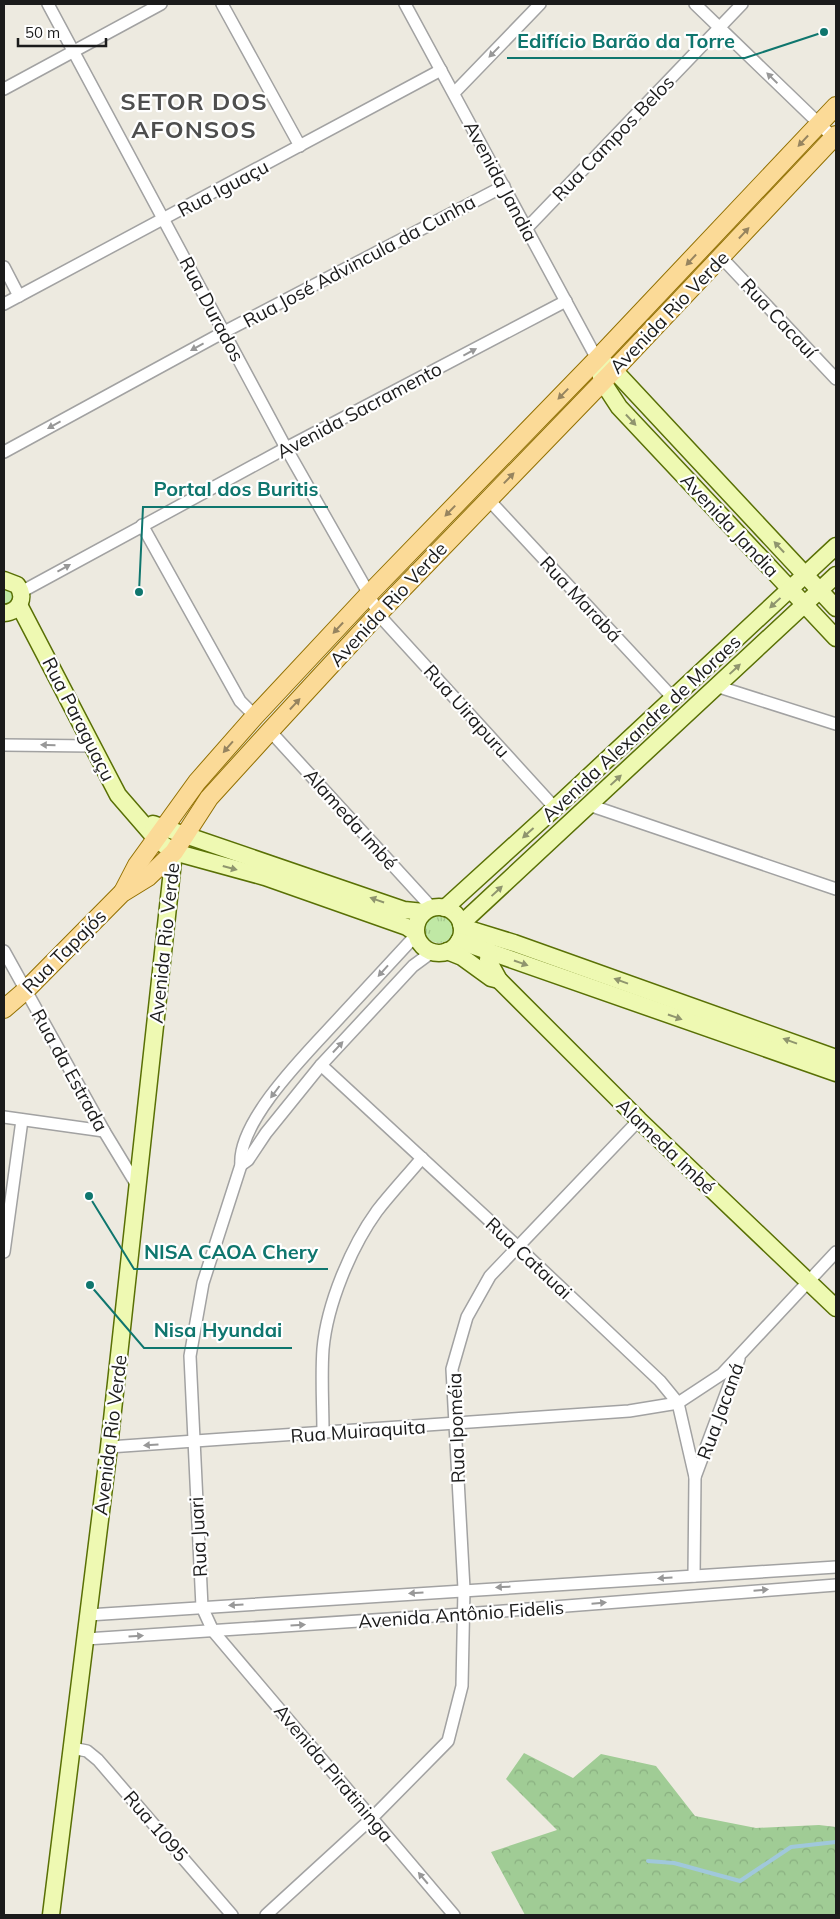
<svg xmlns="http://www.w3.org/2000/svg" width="840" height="1919" font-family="Mulish,sans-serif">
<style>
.grass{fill:url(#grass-tufts)}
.forest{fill:url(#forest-crowns)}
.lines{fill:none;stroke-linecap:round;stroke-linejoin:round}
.stream{stroke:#a0c8db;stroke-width:4}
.street-casing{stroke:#a2a2a2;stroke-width:14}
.secondary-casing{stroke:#597005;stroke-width:19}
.primary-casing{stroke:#927000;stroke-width:20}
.street{stroke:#fff;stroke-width:11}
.secondary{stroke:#eef9b2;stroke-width:16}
.primary{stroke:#fbda97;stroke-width:18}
.oneway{fill:#989898}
.oneway2{fill:#96845f}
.oneway3{fill:#8f956e}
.labels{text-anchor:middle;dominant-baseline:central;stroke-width:4.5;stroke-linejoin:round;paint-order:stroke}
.street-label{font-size:19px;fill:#1b1b1b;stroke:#fff}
.district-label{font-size:24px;font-weight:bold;letter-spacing:1px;fill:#4e4e4e;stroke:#fff}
.leader{fill:none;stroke:#0f766e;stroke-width:2}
.callout-dot{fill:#0f766e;stroke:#fff;stroke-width:2}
.callout-label{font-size:20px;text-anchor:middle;font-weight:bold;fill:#0f766e;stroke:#fff;stroke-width:4.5;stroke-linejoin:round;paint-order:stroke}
</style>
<defs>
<pattern id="grass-tufts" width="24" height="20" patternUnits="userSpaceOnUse" patternTransform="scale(1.25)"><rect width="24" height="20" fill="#c0e8a5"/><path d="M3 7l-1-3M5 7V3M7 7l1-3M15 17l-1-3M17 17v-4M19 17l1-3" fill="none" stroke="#a4c68d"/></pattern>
<pattern id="forest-crowns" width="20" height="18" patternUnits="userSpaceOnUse" patternTransform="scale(1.25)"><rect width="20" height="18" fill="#a0cc95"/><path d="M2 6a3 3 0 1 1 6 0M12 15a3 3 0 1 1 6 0" fill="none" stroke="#89af80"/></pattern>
</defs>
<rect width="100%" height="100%" fill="#edeae0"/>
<g class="grass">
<polygon points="4,585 10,586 16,601 4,607"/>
<circle cx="439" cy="929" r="14"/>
</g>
<polygon class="forest" points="524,1753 573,1778 601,1754 656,1766 695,1816 756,1828 819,1825 836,1827 836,1915 525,1915 491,1852 557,1830 506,1779"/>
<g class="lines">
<polyline class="stream" points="648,1861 674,1863 740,1881 791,1847 836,1842"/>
<defs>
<g id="street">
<polyline points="48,4 286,448 369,594 378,614 555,808"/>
<polyline points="222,4 300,146"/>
<polyline points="405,4 597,359"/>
<polyline points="695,4 836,140"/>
<polyline points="4,89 161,4"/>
<polyline points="454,93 540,4"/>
<polyline points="526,229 742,4"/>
<polyline points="721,257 836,379"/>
<polyline points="4,267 19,296"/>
<polyline points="4,304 441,70"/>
<polyline points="4,452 224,332 504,186"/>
<polyline points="488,499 673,698"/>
<polyline points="142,525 240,701 255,716"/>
<polyline points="21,592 286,448 566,301"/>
<polyline points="716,686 836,724"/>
<polyline points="270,731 432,908"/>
<polyline points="4,745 93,746"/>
<polyline points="589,805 836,889"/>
<path d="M416,935C391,962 366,989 341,1016C312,1048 237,1120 241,1165L203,1283L190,1356L202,1607L213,1631L454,1915"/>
<polyline points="4,951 104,1131 138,1187"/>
<polyline points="321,1065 518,1247 660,1381 678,1403 695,1477"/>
<polyline points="4,1117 104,1131"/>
<polyline points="241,1165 248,1160 266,1133 321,1065 413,966 432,952"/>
<polyline points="4,1252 22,1120"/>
<path d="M323,1433C323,1405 321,1376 323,1349C327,1304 351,1247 377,1211C391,1193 407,1176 422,1158"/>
<polyline points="109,1447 629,1411 678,1403 722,1374 836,1252"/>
<polyline points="694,1576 695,1477 739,1359"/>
<polyline points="88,1615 836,1567"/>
<polyline points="86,1639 464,1614 836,1585"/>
<polyline points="72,1748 87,1751 98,1760 232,1915"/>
<polyline points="266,1915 372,1818 448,1741 462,1686 464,1589 452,1369 467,1317 490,1276 639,1120"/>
</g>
<g id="secondary">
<polyline points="597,359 602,381 619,407 836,638"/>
<polyline points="604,363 614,370 836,608"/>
<path d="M4,580L17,585C26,597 20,612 4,613"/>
<polyline points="19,605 118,795 157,840 174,852 265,877 407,927 416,933"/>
<polyline points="153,824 404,910 424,912"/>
<circle cx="439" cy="930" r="23"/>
<polyline points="445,908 555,808 836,546"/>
<polyline points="461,924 836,575"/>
<polyline points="462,927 514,943 836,1058"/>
<polyline points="459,941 836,1073"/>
<polyline points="447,951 462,957 491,978 499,980"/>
<polyline points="489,951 488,960 499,980 639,1120 836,1308"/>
<polyline points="51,1915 109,1447 174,852"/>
</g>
<g id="primary">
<polyline points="123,892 137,865 197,782 255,716 369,594 597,359 836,106"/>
<polyline points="4,1009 26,990 122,893 148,877 174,852 209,798 270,731 378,614 614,370 836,135"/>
</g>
</defs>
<use href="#street" class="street-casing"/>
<use href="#secondary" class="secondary-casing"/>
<use href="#primary" class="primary-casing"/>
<use href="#street" class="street"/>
<use href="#secondary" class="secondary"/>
<use href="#primary" class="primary"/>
</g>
<defs><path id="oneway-solid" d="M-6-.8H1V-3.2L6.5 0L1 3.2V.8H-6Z" transform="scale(1.25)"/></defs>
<g class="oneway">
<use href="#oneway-solid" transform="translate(494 52) rotate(134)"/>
<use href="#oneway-solid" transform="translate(772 78) rotate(-136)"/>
<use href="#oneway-solid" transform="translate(197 347) rotate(151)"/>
<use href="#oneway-solid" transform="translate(470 352) rotate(-28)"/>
<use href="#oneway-solid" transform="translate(54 425) rotate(151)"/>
<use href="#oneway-solid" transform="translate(64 568) rotate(-29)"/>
<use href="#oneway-solid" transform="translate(48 745) rotate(-179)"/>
<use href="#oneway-solid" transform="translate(383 971) rotate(132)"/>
<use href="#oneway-solid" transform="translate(338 1047) rotate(-47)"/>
<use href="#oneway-solid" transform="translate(275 1092) rotate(127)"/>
<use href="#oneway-solid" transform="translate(151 1445) rotate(176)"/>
<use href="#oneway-solid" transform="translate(665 1578) rotate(177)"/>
<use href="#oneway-solid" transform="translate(503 1587) rotate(177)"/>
<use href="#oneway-solid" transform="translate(761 1590) rotate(-5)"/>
<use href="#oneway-solid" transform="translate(416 1593) rotate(176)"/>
<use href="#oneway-solid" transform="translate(599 1603) rotate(-5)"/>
<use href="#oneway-solid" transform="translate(236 1605) rotate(176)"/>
<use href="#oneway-solid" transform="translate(298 1625) rotate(-4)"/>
<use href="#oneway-solid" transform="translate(136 1636) rotate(-4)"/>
<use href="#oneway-solid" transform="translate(423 1878) rotate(-130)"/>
</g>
<g class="oneway2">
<use href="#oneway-solid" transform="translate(803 141) rotate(133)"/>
<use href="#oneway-solid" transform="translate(744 233) rotate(-47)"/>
<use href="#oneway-solid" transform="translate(691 260) rotate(133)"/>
<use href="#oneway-solid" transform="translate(563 394) rotate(134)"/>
<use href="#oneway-solid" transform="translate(509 478) rotate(-46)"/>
<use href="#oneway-solid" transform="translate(450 511) rotate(134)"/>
<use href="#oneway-solid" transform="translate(338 628) rotate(133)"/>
<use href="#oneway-solid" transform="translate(295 704) rotate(-47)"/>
<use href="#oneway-solid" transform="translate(228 747) rotate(131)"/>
</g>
<g class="oneway3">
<use href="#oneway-solid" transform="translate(631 420) rotate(47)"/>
<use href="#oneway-solid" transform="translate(779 547) rotate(-133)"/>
<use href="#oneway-solid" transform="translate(775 603) rotate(137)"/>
<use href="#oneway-solid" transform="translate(735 669) rotate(-43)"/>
<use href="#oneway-solid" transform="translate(616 780) rotate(-43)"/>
<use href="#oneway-solid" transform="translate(528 833) rotate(138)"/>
<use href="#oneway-solid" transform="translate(230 868) rotate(15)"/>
<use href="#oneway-solid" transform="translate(497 891) rotate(-43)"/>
<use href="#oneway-solid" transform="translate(377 900) rotate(-161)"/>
<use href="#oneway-solid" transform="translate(521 963) rotate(19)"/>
<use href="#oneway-solid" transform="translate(621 981) rotate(-160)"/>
<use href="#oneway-solid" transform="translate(675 1017) rotate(19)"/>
<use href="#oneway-solid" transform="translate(790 1041) rotate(-160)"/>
</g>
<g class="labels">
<g class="street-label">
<text transform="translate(613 138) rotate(-46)">Rua Campos Belos</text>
<text transform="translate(501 181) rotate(62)">Avenida Jandia</text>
<text transform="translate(223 188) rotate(-28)">Rua Iguaçu</text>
<text transform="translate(359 261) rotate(-28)">Rua José Advincula da Cunha</text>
<text transform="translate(212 309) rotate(62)">Rua Durados</text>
<text transform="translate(669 312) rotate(-46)">Avenida Rio Verde</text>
<text transform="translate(779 318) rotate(47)">Rua Cacauí</text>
<text transform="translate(359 410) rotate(-28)">Avenida Sacramento</text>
<text transform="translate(730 525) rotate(47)">Avenida Jandia</text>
<text transform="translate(581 599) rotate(47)">Rua Marabá</text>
<text transform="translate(388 604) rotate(-47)">Avenida Rio Verde</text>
<text transform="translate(467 711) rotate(48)">Rua Uirapuru</text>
<text transform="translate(79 719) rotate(63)">Rua Paraguaçu</text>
<text transform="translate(641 728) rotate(-43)">Avenida Alexandre de Moraes</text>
<text transform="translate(351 819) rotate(48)">Alameda Imbé</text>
<text transform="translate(164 943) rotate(-84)">Avenida Rio Verde</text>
<text transform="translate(64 951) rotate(-45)">Rua Tapajós</text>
<text transform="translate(70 1070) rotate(61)">Rua da Estrada</text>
<text transform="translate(666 1146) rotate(44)">Alameda Imbé</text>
<text transform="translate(529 1258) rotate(43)">Rua Catauai</text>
<text transform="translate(720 1411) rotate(-70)">Rua Jacaná</text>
<text transform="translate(456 1428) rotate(-92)">Rua Ipoméia</text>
<text transform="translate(358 1431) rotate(-4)">Rua Muiraquita</text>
<text transform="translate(110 1435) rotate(-83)">Avenida Rio Verde</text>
<text transform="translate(198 1537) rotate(-93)">Rua Juari</text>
<text transform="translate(461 1614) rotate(-4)">Avenida Antônio Fidelis</text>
<text transform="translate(334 1773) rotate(50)">Avenida Piratininga</text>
<text transform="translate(156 1826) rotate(49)">Rua 1095</text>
</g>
<g class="district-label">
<text x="194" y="101">SETOR DOS<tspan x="194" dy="28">AFONSOS</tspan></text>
</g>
</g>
<path class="leader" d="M824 32L745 58H507M139 592L143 507H328M89 1196L134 1269H328M90 1285L144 1348H292"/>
<g class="callout-dot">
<circle cx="824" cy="32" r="5"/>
<circle cx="139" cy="592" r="5"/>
<circle cx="89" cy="1196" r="5"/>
<circle cx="90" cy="1285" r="5"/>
</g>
<g class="callout-label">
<text x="626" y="48">Edifício Barão da Torre</text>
<text x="236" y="496">Portal dos Buritis</text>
<text x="231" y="1259">NISA CAOA Chery</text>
<text x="218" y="1337">Nisa Hyundai</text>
</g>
<rect width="840" height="1919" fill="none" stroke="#1b1b1b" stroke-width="10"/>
<path d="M18 38v8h88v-8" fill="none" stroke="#1b1b1b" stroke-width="2.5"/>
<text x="25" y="38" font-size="15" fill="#1b1b1b" stroke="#ffffff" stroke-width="4" paint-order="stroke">50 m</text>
</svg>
